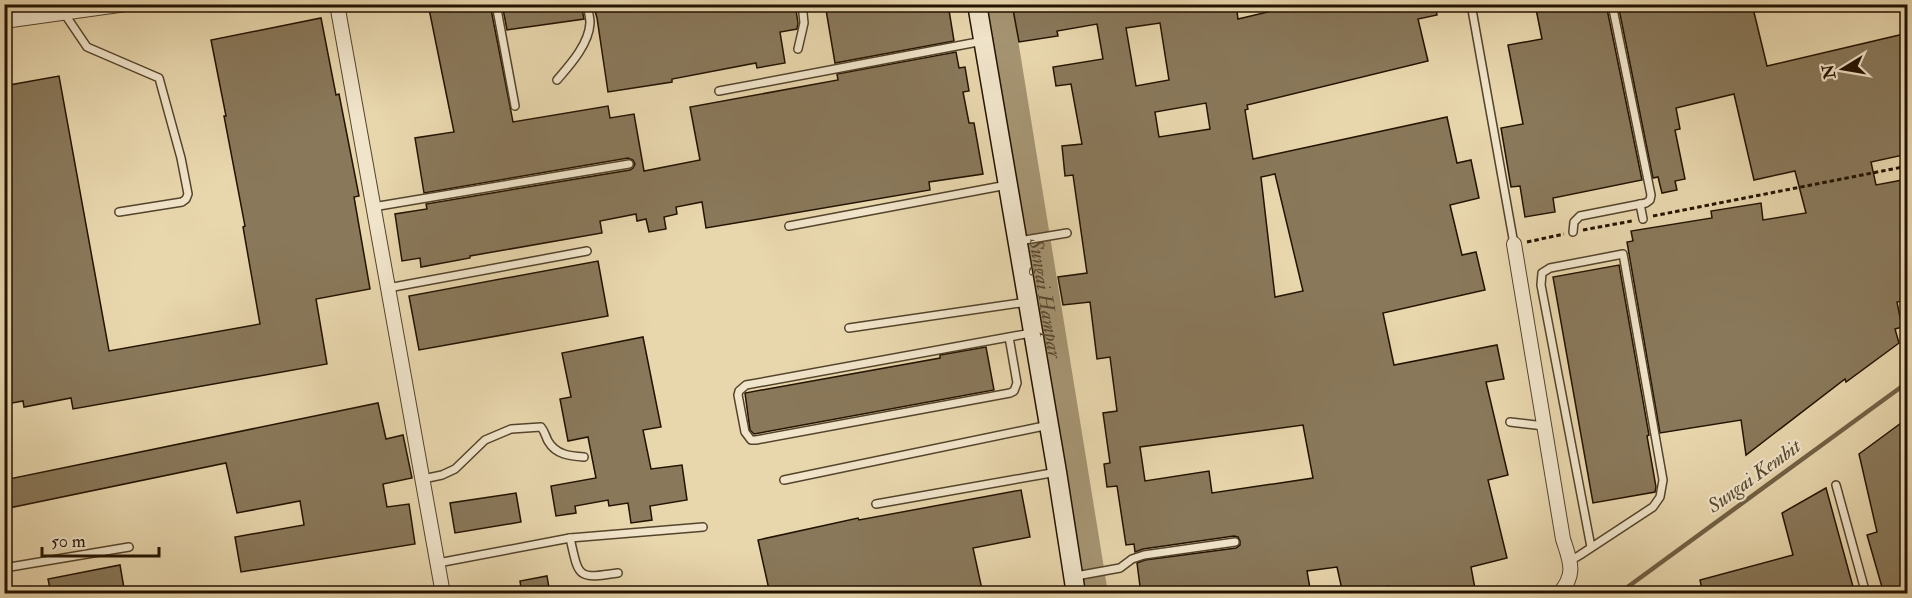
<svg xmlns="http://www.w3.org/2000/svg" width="1912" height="598" font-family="'IM FELL Double Pica',serif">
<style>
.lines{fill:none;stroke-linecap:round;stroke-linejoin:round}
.stream{stroke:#716044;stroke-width:4.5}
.river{stroke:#a59472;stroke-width:28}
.building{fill:#89785a;stroke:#231300;stroke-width:1.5;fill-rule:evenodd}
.lane-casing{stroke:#54442b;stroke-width:10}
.street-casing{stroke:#54442b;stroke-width:16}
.secondary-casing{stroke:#231300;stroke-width:21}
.path{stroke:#231300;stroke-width:3;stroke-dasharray:4.5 3;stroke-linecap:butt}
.lane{stroke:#f0e4ca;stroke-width:7}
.street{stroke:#f0e4ca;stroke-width:14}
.secondary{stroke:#f0e4ca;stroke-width:18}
.labels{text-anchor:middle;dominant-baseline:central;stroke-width:4.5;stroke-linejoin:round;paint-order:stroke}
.water-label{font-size:20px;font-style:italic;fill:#57472e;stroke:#f0e4ca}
</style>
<rect width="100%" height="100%" fill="#e8d6ad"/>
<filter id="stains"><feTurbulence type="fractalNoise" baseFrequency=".00333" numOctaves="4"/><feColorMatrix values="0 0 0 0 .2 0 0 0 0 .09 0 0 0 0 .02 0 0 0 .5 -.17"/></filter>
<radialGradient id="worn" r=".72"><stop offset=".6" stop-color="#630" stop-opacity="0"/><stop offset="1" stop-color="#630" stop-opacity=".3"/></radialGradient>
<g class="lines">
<polyline class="stream" points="1618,594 1908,382"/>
<path class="river" id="s1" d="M998,4L1094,594"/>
</g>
<g class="building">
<polygon points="428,4 490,4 513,122 608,106 610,118 634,114 644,171 700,160 690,107 838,80 837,74 956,52 959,68 965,67 969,91 963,92 969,123 974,123 983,174 929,182 930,190 706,228 702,202 676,207 677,214 664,217 666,229 649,232 646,219 637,221 636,214 600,221 602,233 470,256 470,258 421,267 420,258 402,261 395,214 427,209 426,204 630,170 633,168 635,164 633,160 628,158 424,193 415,138 454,132"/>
<polygon points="502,4 581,4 584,19 507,30"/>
<polygon points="593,4 795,4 798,23 797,29 780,32 785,63 757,68 756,63 672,79 672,82 608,92 597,18"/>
<polygon points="825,4 948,4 954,41 835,63"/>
<path d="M1012,4H1236L1238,19L1302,4H1435L1437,15L1418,19L1428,61L1247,105L1248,109L1245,110L1253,159L1447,117L1457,163L1471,160L1479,198L1450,205L1462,255L1476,252L1485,290L1383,313L1394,365L1497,345L1504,379L1486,382L1508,475L1488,480L1507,558L1471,567L1476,594H1390L1389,586L1358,594H1343L1337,567L1307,571L1311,594H1141L1137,563L1145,560L1236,548L1240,545V541L1238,537L1234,536L1143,549L1135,552L1134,544L1126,545L1117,486L1107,487L1104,464L1110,463L1103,413L1117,411L1110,357L1097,359L1090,302L1063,305L1058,277L1087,273L1073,175L1065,176L1062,146L1082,144L1071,84L1056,86L1053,67L1103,59L1097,24L1057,31L1058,36L1019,42ZM1160,23L1169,80L1136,86L1126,28ZM1206,103L1210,129L1159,137L1155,112ZM1275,174L1303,291L1275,297L1261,177ZM1303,425L1313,478L1212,493L1209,471L1145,481L1140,447Z"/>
<polygon points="1535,4 1606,4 1642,180 1553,198 1555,212 1525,217 1520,186 1511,187 1501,128 1523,124 1508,45 1542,39"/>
<polygon points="1618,4 1752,4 1767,66 1908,33 1908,154 1871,162 1876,185 1908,179 1908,300 1897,302 1902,327 1895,329 1899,343 1846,382 1845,379 1746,455 1741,420 1660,433 1627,242 1633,241 1631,231 1712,218 1711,211 1761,203 1763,220 1806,213 1795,171 1754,180 1734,94 1676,108 1680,129 1675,130 1685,179 1675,181 1677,190 1662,193 1658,177 1653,178"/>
<polygon points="321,18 336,95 339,94 359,196 354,197 370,289 316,299 327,364 73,409 71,398 24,407 23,401 7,404 4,389 4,86 59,76 109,351 260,324 243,227 245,226 224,116 226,116 211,40"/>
<polygon points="598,261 608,316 419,350 409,296"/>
<polygon points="1619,265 1649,435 1647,436 1656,487 1655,492 1593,503 1553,277"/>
<polygon points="643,337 661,427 643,430 651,469 682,465 687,500 650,506 652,520 631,523 628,503 609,506 608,500 575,506 576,513 556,516 551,486 596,478 588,437 568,441 560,399 571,397 562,353"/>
<polygon points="986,347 994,390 754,434 750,430 745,393 940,358 940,355"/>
<polygon points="378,403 386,439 403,435 412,478 383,484 387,507 409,504 415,544 241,572 235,537 304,525 300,501 237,513 226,463 4,509 4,480"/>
<polygon points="1908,418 1908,594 1884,594 1867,535 1877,532 1859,454"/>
<polygon points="1826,488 1855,594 1703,594 1700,580 1793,555 1782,513"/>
<polygon points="1021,490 1030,537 973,548 983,594 770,594 758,540 858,518 859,520"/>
<polygon points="516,493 521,522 455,533 450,503"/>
<polygon points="120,565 125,594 51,594 48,579"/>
<polygon points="547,576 550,594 522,594 520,581"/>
</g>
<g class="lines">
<defs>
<g id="lane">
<polyline points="496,4 515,106"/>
<polyline points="1471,4 1514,244"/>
<polyline points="64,13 87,47 159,78 181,158 188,194 186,199 182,202 119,212"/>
<polyline points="798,49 804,23 802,4"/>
<path d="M557,80C570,65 589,44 590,23C590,17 588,10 587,4"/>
<polyline points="719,91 983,41"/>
<polyline points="1640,204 1643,219"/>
<polyline points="373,207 629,164"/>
<polyline points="789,226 1007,185"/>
<polyline points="1573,232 1574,222 1580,216 1646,203 1650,200 1651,195 1612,4"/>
<polyline points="1019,241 1067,233"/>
<polyline points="388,288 587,251"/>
<polyline points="849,328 1027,302"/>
<polyline points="1009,337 1017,383 1014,391 1010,393 756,440 751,440 745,432 738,395 739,391 746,385 1031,333"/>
<polyline points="1510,422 1544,426"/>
<path d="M423,479L442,475L455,469L485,440L511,429L541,427C545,432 545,435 548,441C556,455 570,456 584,457"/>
<polyline points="784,480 1049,425"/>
<polyline points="1836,485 1866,594"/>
<polyline points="876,504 1057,472"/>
<polyline points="570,538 703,527"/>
<polyline points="1570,561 1580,555 1653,507 1660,497 1663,480 1623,254 1550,268 1542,273 1541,285 1591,547"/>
<path d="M438,563L570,538C579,578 577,579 618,573"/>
<polyline points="4,568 129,547"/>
<polyline points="1076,576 1120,568 1132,559 1144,555 1235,542"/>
</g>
<g id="street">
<polyline points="337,4 443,594"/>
<polyline points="4,21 126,4"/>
<path d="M1514,244L1563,539C1570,561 1577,574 1559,594"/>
</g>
<polyline id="secondary" points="977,4 1057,472 1076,594"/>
</defs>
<use href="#lane" class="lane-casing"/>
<use href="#street" class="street-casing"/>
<use href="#secondary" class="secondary-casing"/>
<g class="path">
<polyline points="1653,216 1908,166"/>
<polyline points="1583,230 1632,221"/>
<polyline points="1527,242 1564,234"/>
</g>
<use href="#lane" class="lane"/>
<use href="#street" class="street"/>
<use href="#secondary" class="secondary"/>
</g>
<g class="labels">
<g class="water-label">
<text stroke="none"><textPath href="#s1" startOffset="298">Sungai Hampar</textPath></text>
<text transform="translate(1754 476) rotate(-36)">Sungai Kembit</text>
</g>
</g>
<rect width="1912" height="598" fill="none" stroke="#e8d6ad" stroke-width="24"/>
<rect x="6" y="6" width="1900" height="586" fill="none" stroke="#231300" stroke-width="3"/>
<rect x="12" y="12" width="1888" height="574" fill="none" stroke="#231300" stroke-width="1.5"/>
<g transform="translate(1843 69) rotate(259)" stroke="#f0e4ca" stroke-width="4.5" paint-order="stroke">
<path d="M0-4.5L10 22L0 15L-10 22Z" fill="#231300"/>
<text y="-9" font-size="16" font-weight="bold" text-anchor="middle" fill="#231300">N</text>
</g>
<path d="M42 547v9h117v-9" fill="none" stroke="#231300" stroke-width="3"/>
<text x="51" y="547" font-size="18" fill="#231300" stroke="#f0e4ca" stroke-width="4.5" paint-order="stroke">50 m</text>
<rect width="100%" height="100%" filter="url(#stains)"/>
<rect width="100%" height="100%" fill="url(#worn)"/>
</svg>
